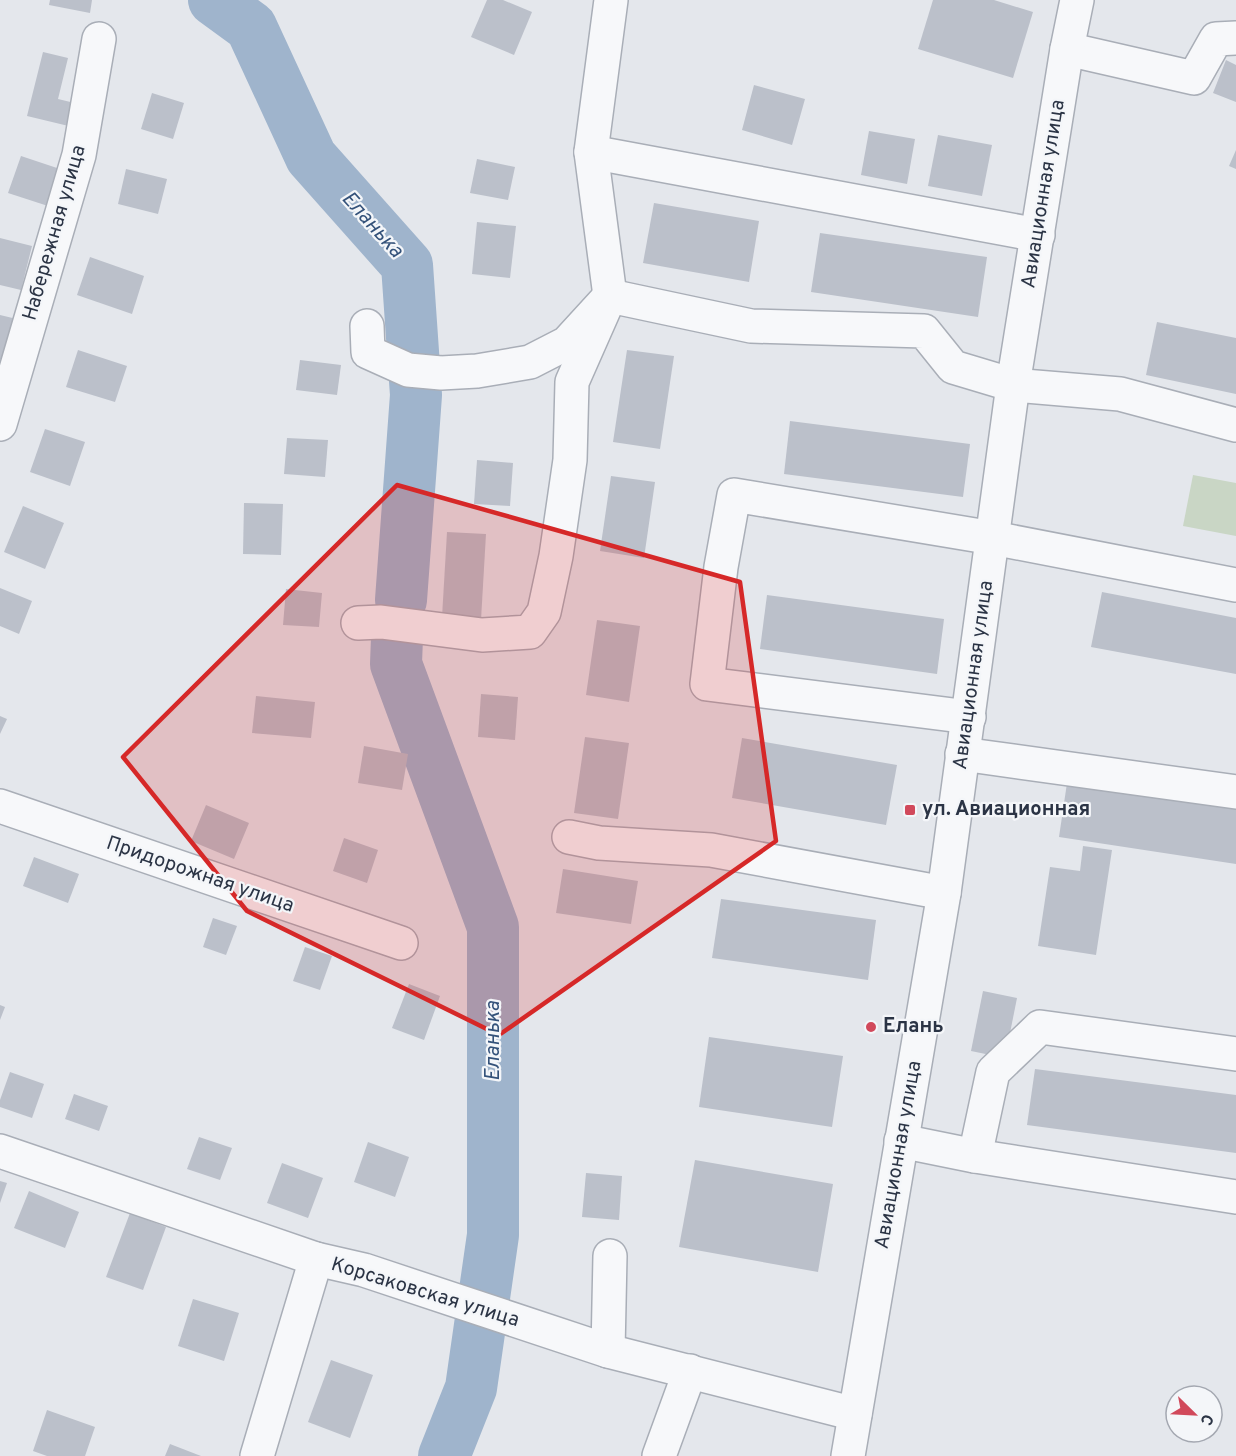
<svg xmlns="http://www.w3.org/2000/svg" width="1236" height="1456" font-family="Overpass,sans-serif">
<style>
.green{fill:#c9d6c5}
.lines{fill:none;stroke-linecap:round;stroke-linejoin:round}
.river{stroke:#9fb4cc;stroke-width:52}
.building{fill:#bbc0ca}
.minor-casing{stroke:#a9aeb7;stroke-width:36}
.minor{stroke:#f7f8fa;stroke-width:33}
.marked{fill:#d62828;fill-opacity:0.2;stroke:#d62828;stroke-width:4.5;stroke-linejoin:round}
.poi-dot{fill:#d1495b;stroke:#f4f6f9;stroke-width:2}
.labels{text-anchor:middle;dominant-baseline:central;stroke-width:4.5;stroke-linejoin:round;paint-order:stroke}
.street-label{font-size:20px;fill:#2b3445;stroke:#f4f6f9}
.poi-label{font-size:20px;font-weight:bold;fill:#2b3445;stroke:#f4f6f9;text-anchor:start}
.water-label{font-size:21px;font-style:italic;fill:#34527a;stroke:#f4f6f9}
</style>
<rect width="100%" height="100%" fill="#e4e7ec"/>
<polygon class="green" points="1193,475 1236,483 1236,536 1183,526"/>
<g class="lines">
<g class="river">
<polyline points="214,0 251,27 311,157 407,265 416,395 401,600"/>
<polyline points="397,637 396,664 493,927 493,1235 471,1388 444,1456"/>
</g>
</g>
<g class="building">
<polygon points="50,0 92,0 90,13 49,5"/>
<polygon points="487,0 503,0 532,12 514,55 471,37"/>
<polygon points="933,0 994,0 1033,12 1013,78 918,49"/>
<polygon points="43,52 68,58 58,99 87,106 81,129 27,116"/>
<polygon points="1226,60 1236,65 1236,102 1213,93"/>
<polygon points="754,85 805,99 792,145 742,130"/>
<polygon points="152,93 184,103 173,139 141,129"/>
<polygon points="869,131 915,139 907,184 861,175"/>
<polygon points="938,135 992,145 982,196 928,186"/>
<polygon points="1236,150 1236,169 1229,166"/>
<polygon points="21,156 60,169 48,206 8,193"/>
<polygon points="477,159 515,167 508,200 470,193"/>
<polygon points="126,169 167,179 158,214 118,204"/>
<polygon points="654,203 759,221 749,282 643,263"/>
<polygon points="477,222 516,226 510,278 472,274"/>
<polygon points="820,233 987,257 978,317 811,292"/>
<polygon points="0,238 32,246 21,290 0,285"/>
<polygon points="90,257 144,276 132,314 77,295"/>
<polygon points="0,315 21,320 11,362 0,359"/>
<polygon points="1157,322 1236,338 1236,394 1146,375"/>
<polygon points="78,350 127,366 115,402 66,387"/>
<polygon points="627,350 674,356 660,449 613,442"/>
<polygon points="300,360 341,365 337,395 296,390"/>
<polygon points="790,421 970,444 963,497 784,474"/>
<polygon points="45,429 85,442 70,486 30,472"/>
<polygon points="287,438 328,440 325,477 284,474"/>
<polygon points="477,460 513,463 510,506 474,504"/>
<polygon points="611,476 655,482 644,558 600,551"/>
<polygon points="244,503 283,504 281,555 243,554"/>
<polygon points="23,506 64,523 45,569 4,552"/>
<polygon points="447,532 486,534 481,620 442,617"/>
<polygon points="0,588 32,601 19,634 0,626"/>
<polygon points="286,589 322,593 319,627 283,625"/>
<polygon points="1102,592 1236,618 1236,674 1091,647"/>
<polygon points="767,595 944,619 937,674 760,649"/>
<polygon points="597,620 640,626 629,702 586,695"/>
<polygon points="481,694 518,697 515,740 478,737"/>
<polygon points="256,696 315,702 311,738 252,733"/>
<polygon points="0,716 7,719 0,734"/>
<polygon points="585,737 629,743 618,819 574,813"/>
<polygon points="742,738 897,765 886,825 732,798"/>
<polygon points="364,746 408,754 402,790 358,783"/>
<polygon points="1067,783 1236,809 1236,864 1059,837"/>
<polygon points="206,805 249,823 234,859 191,841"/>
<polygon points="344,838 378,850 367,883 333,871"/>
<polygon points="1083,846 1112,850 1096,955 1038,946 1050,867 1080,871"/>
<polygon points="34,857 79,874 68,903 23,886"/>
<polygon points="563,869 638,881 631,924 556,913"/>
<polygon points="721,899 876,920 868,980 712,958"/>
<polygon points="213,918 237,926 226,955 203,947"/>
<polygon points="305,947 332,956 320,990 293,981"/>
<polygon points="409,984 440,996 424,1040 392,1028"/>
<polygon points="983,991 1017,998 1005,1058 971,1051"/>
<polygon points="0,1005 5,1007 0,1020"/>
<polygon points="709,1037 843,1056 832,1127 699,1107"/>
<polygon points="1035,1069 1236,1095 1236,1153 1027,1125"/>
<polygon points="10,1072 44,1084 32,1118 0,1107 0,1100"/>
<polygon points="74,1094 108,1106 99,1131 65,1119"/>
<polygon points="199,1137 232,1148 220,1180 187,1169"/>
<polygon points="368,1142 409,1157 395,1197 354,1182"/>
<polygon points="695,1160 833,1184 818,1272 679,1247"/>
<polygon points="282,1163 323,1178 308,1218 267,1203"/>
<polygon points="586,1173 622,1176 619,1220 582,1217"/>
<polygon points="0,1181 7,1183 0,1203"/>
<polygon points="29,1191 79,1212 65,1248 14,1228"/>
<polygon points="130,1213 166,1227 143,1290 106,1277"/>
<polygon points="193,1299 239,1313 224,1361 178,1346"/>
<polygon points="331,1360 373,1375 350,1438 308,1422"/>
<polygon points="47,1410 95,1427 85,1456 47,1456 33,1451"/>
<polygon points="170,1444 201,1456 165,1456"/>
</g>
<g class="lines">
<defs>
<g id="minor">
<polyline points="1067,49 1194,78 1216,39 1236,38"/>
<polyline points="591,152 1038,235"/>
<polyline points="367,326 368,352 408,370 441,373 477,371 530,362 567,343 610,296 751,326 924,331 953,367 1013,385 1120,394 1236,425"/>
<polyline points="0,424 79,155 99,39"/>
<polyline points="358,623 381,622 482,635 530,632 544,612 556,556 570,460 572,382 610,296 591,152 611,0"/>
<polyline points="969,717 707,684 721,567 734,495 993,538 1236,585"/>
<polyline points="962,754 1236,792"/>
<polyline points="0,806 401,943"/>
<polyline points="569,837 599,843 711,850 944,893"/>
<polyline points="901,1141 975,1156 1236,1197"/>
<polyline points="0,1151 316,1259 364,1270 608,1351 855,1414"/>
<polyline points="975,1156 993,1072 1040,1027 1236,1054"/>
<polyline points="608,1351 610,1256"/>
<polyline points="257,1456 316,1259"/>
<polyline points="659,1456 690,1371"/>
<polyline points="848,1456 944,893 1013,385 1067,49 1077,0"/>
</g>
</defs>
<use href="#minor" class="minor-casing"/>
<use href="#minor" class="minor"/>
</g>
<path class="marked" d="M397,485L740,582L776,841L499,1035L247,911L123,757Z"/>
<g class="poi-dot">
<rect x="904" y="804" width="12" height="12" rx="3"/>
<circle cx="871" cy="1027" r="6"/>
</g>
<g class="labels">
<g class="street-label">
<text transform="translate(1044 194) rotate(-81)">Авиационная улица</text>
<text transform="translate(55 233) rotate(-74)">Набережная улица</text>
<text transform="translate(974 675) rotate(-82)">Авиационная улица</text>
<text transform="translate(200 875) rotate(19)">Придорожная улица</text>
<text transform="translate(899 1155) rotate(-80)">Авиационная улица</text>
<text transform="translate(425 1293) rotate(17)">Корсаковская улица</text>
</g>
<g class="poi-label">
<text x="922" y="810">ул. Авиационная</text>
<text x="883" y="1027">Елань</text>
</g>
<g class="water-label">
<text transform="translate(372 225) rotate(48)">Еланька</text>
<text transform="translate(493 1041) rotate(-90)">Еланька</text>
</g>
</g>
<g transform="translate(1194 1414) rotate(114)"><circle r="28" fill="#f4f6f9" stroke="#a4a8b1" stroke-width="1.5"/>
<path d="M0-4.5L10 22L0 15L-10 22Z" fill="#d1495b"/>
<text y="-9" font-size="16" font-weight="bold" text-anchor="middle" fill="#2b3445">С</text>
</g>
</svg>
